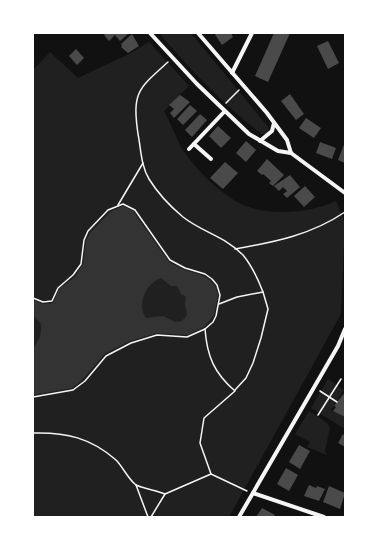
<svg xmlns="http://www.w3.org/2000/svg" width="378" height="550" font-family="Spectral,serif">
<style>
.green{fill:#202020}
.water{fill:#333;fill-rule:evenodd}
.building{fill:#4a4a4a}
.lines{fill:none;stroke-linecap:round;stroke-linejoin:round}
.path{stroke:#f5f5f5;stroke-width:1.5}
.minor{stroke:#f5f5f5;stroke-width:4}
</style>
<rect width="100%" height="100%" fill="#111"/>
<g class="green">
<path d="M159,33H191L269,128L267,134H262C223,105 191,70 159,33Z"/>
<path d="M149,42L189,86L164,111C170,122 175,135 181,147C193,167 224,198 246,206C274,216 309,213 336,201L345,223L341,314L229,517H33V70L50,52L78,78L129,54Z"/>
<polygon points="328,379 344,390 331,410 345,417 345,429 311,408"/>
<polygon points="309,411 326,422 330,427 325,451 327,455 307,447 310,442 295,434"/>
</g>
<path class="water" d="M123,206L133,211L169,262L185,270L204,276L210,280L215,286L218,295L214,315L204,327L187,335L157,333L130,341L104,354L83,379L72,388L33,395C33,386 31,357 33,350C38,339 42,338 41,324L33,315V300L43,304L53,303L59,289L75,277L83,264L86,241L90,233L110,212ZM161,278L171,286H177L181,294L186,297L185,304L187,315L182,321L175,322L163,316L146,318C136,305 146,283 161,278Z"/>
<g class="building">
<polygon points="107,33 129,33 120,41 115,35 109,41 104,35"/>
<polygon points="214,33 231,33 233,37 222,45"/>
<polygon points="274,33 290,33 268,82 255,76"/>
<polygon points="132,34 139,46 128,53 121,47 122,46 121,44"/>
<polygon points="328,41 339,63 328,69 317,46"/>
<polygon points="76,49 84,58 77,65 69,56"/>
<polygon points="290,94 304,114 296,120 281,101"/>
<polygon points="180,95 190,102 174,118 170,113 174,109 169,105"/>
<polygon points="190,105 197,111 183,125 177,119"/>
<polygon points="200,114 207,120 192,137 185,130"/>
<polygon points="306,118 321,128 314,138 299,128"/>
<polygon points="218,126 231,138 221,148 209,136"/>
<polygon points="246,141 256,150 246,162 236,153"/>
<polygon points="320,142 336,148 332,159 316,153"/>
<polygon points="345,142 345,163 338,160"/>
<polygon points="267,159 284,175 273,186 269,183 271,181 263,174 262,175 257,171"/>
<polygon points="225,162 238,173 223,189 210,178"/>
<polygon points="290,175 300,187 287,198 283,194 287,191 283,187 279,191 274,186"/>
<polygon points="305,186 315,197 304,207 294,196"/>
<polygon points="345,392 345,417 333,411 336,407 334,406"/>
<polygon points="343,434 345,436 345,447 338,443"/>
<polygon points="299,445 310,451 300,469 289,462"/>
<polygon points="286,468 298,475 289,491 277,484"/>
<polygon points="309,485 316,488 317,486 325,489 319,501 304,496"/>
<polygon points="329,486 345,493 340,509 323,502"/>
<polygon points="262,508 275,515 274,517 256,517"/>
</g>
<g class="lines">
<g class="path">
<path d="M168,62C138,89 132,92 138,134C141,149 141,166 149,179C157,192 171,207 183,217C202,232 226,237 243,255C252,266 258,279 263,292"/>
<polyline points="226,103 239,90"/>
<polyline points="118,205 143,163"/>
<path d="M235,249C275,242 311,235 345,212"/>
<polyline points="33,298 43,302 52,301 58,288 73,275 81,264 84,240 88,231 108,210 123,204 135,210 170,260 185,268 205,274 212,279 217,285 220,295 216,316 213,322 205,329 187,337 157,335 131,343 106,356 85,381 73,390 33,397"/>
<polyline points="219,304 237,297 263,292 268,309 261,338 253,363 246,378 235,390"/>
<path d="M205,329C207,356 214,373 235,391L204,418L200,443L211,474"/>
<polyline points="320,391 337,402"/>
<polyline points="318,415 341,379"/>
<path d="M33,433C66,432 91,438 116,460C123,467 128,479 136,485C142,488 158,491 165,494L211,474L247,491"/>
<polyline points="136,485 148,517"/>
<polyline points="151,517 165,494"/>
</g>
<g class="minor">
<polyline points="150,33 197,84 249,134 278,151 291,153 345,193"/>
<polyline points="198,33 267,113 287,140 291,153"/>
<polyline points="232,73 252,33"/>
<polyline points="260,141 272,131 274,123"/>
<polyline points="194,144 211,159"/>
<polyline points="189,149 224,112"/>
<polyline points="253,493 324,517"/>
<polyline points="239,517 338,346 345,329"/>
</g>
</g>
<rect width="378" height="550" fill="none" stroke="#ffffff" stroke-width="68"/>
</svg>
